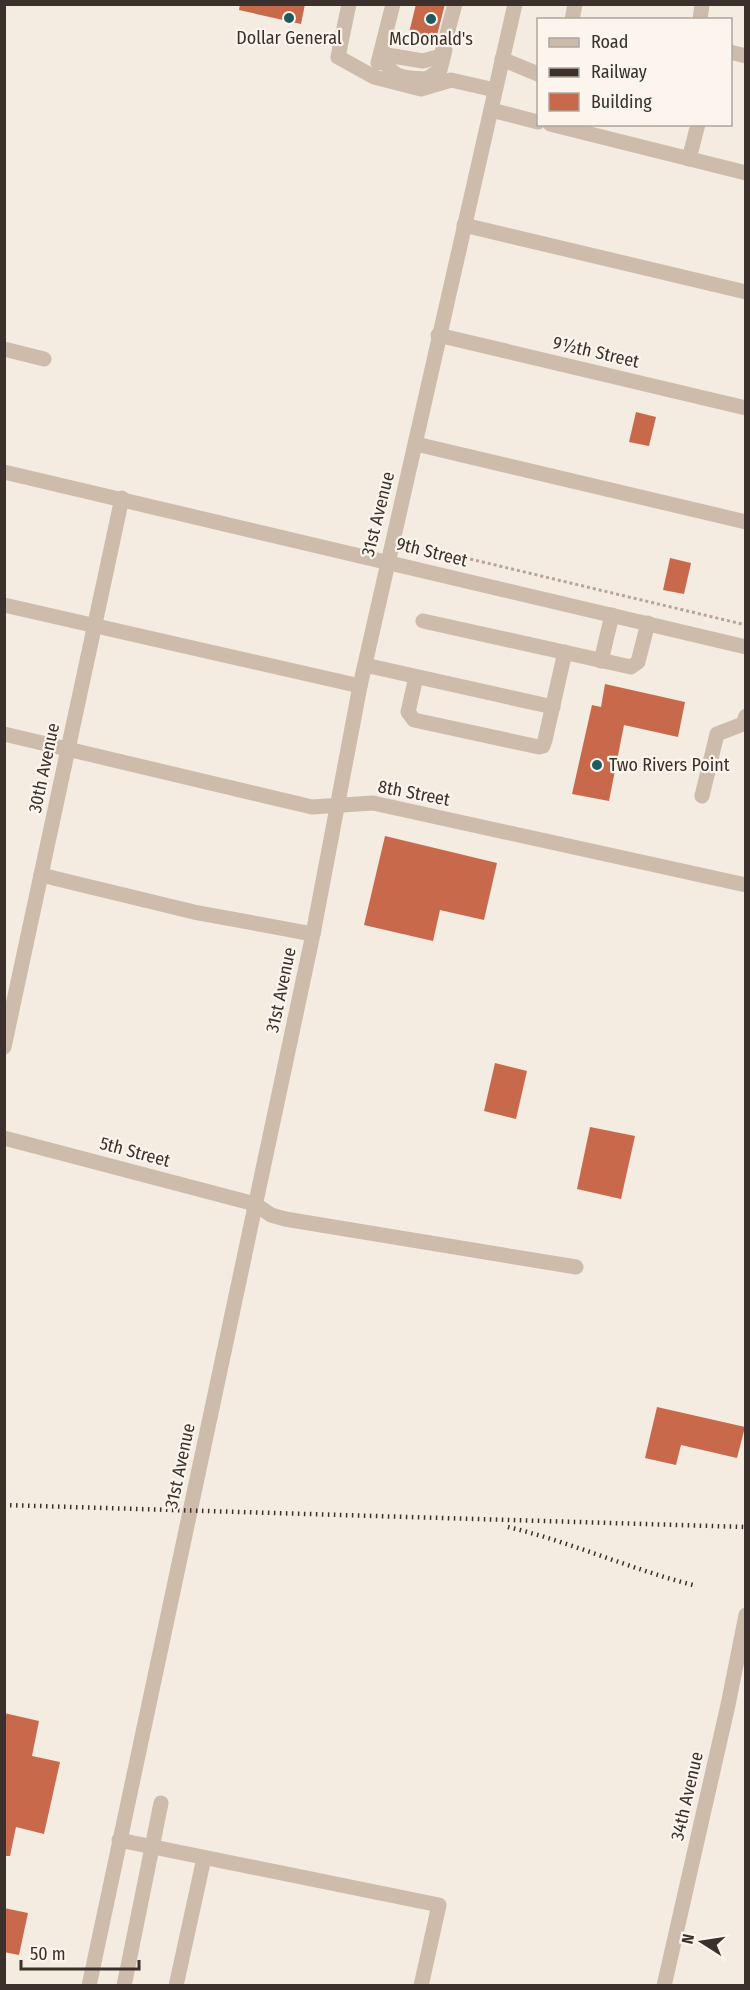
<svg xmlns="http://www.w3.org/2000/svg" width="750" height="1990" font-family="'Fira Sans Condensed',sans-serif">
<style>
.building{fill:#c8694b}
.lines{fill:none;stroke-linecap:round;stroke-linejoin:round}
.path{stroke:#b9a596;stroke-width:3;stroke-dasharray:3 3;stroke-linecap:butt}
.minor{stroke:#cdbbac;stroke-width:15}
.rail{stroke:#3b302b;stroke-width:4.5;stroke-dasharray:1.5 4.5;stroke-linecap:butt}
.poi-dot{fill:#1f5a5e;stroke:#fbf5ee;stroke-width:2}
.labels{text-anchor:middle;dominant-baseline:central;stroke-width:4.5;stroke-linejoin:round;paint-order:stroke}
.poi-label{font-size:18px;fill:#3b302b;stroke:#fbf5ee}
.street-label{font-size:18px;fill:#3b302b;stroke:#fbf5ee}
</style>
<rect width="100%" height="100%" fill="#f4ebe1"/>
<g class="building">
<polygon points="240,4 305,4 301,24 239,10"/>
<polygon points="416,4 445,4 436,39 409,33"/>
<polygon points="636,412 656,417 649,446 629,442"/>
<polygon points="670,558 691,563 684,594 663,590"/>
<polygon points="605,684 685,702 678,737 624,725 609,801 572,794 592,705 601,707"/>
<polygon points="385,836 497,863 484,920 440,910 433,941 364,925"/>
<polygon points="495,1063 527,1071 516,1119 484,1111"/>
<polygon points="590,1127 635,1136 621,1199 577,1189"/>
<polygon points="657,1407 745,1427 737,1458 681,1445 676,1465 645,1458"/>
<polygon points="4,1713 39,1721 32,1756 60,1762 44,1834 16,1827 10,1856 4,1856"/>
<polygon points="4,1908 28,1913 19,1955 4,1952"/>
</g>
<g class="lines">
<polyline class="path" points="409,539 411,543 420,547 746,625"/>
<g class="minor">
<polyline points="349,4 338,57 374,77 421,89 451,80 495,90"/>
<polyline points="572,20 575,4"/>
<polyline points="700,20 702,4"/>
<polyline points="730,52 746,56"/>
<polyline points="381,54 423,61 441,56 455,4"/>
<path d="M381,54C392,79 401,78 427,79L440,70L445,50"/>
<polyline points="502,59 538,74"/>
<polyline points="378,63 393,4"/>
<polyline points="491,110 538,122"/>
<polyline points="550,124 746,173"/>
<polyline points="689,159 698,124"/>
<polyline points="464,225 746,292"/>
<polyline points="438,335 746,408"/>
<polyline points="4,349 44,359"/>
<polyline points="416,444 746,522"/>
<polyline points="4,472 746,647"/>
<polyline points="4,605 360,686"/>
<polyline points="423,621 631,667 638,662 648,623"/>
<polyline points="601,661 612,615"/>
<polyline points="365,665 553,707"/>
<polyline points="416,677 408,712 414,720 539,747 543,746 545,740 565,652"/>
<polyline points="4,734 312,807 373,803 746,885"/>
<polyline points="702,796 717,734 743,724 746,716"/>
<polyline points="41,875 194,912 313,934"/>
<polyline points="4,1047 122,498"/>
<polyline points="4,1138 255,1204 271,1215 285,1219 576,1267"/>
<polyline points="119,1840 439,1905 421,1986"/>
<polyline points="89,1986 313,934 360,686 515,4"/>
<polyline points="124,1986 161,1803"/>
<polyline points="176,1986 204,1858"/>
<polyline points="664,1986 728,1705 746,1615"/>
</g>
<g class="rail">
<polyline points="4,1505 746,1527"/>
<path d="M508,1527C571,1542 630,1569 693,1585"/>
</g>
</g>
<g class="poi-dot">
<circle cx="289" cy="18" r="6"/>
<circle cx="431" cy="19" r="6"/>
<circle cx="597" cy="765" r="6"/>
</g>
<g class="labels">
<g class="poi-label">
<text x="289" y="38">Dollar General</text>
<text x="431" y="39">McDonald's</text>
<text x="609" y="765" text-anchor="start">Two Rivers Point</text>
</g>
<g class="street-label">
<text transform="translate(596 352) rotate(13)">9½th Street</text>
<text transform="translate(378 514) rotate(-76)">31st Avenue</text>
<text transform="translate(432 552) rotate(14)">9th Street</text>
<text transform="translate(44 768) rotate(-78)">30th Avenue</text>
<text transform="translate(414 793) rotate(11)">8th Street</text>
<text transform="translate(281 990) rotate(-78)">31st Avenue</text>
<text transform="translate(135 1152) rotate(15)">5th Street</text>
<text transform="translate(180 1466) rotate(-78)">31st Avenue</text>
<text transform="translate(687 1796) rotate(-77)">34th Avenue</text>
</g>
</g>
<rect width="750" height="1990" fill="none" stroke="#3b302b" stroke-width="12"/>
<rect x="537" y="18" width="195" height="108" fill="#fbf5ee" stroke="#aea6a0" stroke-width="1.5"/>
<rect x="549" y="38" width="30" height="9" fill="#cdbbac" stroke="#aea6a0" stroke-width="1.5"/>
<text x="591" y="48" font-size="18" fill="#3b302b">Road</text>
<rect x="549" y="68" width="30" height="9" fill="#3b302b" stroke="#aea6a0" stroke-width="1.5"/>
<text x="591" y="78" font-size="18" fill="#3b302b">Railway</text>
<rect x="549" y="93" width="30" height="18" fill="#c8694b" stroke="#aea6a0" stroke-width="1.5"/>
<text x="591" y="108" font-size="18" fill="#3b302b">Building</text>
<g transform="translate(702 1942) rotate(282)" stroke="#fbf5ee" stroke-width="4.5" paint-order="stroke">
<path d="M0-4.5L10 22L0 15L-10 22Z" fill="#3b302b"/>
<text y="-9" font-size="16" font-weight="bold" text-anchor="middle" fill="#3b302b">N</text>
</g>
<path d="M21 1960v9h118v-9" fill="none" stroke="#3b302b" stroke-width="3"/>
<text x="30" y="1960" font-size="18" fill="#3b302b" stroke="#fbf5ee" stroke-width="4.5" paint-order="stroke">50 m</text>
</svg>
